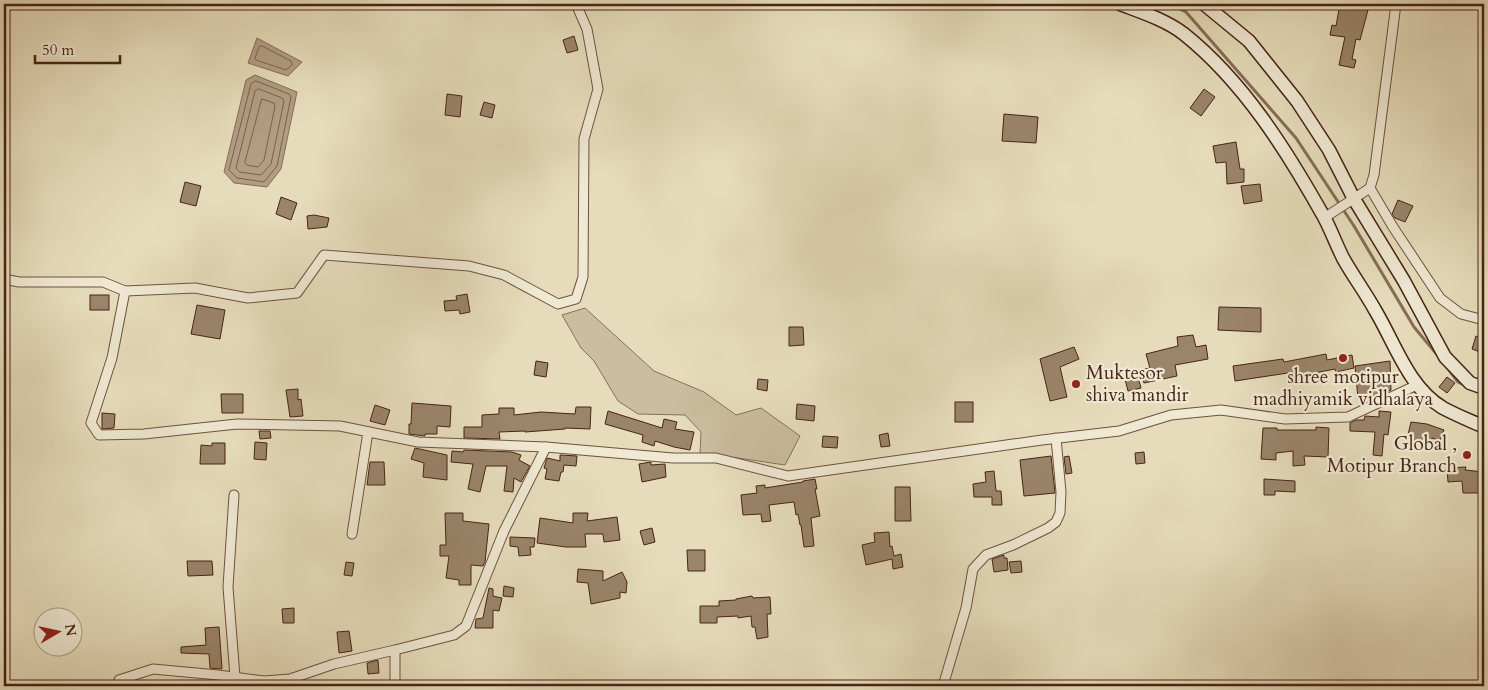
<svg xmlns="http://www.w3.org/2000/svg" width="1488" height="690" font-family="Cardo,serif">
<style>
.green{fill:#cbbd9f;stroke:#89705a}
.water{fill:#b09d83;stroke:#866d57}
.lines{fill:none;stroke-linecap:round;stroke-linejoin:round}
.shore{stroke:#7c604c;stroke-width:1}
.stream{stroke:#866d57;stroke-width:3}
.building{fill:#9a846b;stroke:#472415}
.street-casing{stroke:#6f523e;stroke-width:11}
.secondary-casing{stroke:#472415;stroke-width:15}
.street{stroke:#efe8d3;stroke-width:9}
.secondary{stroke:#efe8d3;stroke-width:12}
.poi-dot{fill:#8f2418;stroke:#efe8d3;stroke-width:2}
.labels{text-anchor:middle;dominant-baseline:central;stroke-width:4.5;stroke-linejoin:round;paint-order:stroke}
.poi-label{font-size:19px;fill:#472415;stroke:#efe8d3;text-anchor:start}
</style>
<rect width="100%" height="100%" fill="#e6dcbb"/>
<filter id="stains"><feTurbulence type="fractalNoise" baseFrequency=".004" numOctaves="4"/><feColorMatrix values="0 0 0 0 .2 0 0 0 0 .09 0 0 0 0 .02 0 0 0 .5 -.17"/></filter>
<radialGradient id="worn" r=".72"><stop offset=".6" stop-color="#630" stop-opacity="0"/><stop offset="1" stop-color="#630" stop-opacity=".3"/></radialGradient>
<polygon class="green" points="585,308 654,371 704,392 736,415 761,408 800,436 785,465 738,458 700,455 701,432 685,415 638,414 618,401 594,361 581,348 562,315"/>
<g class="water">
<polygon points="257,38 302,62 288,76 248,63"/>
<polygon points="255,75 297,92 281,169 267,187 234,183 224,172 246,80"/>
</g>
<g class="lines">
<g class="shore">
<polygon points="262,46 291,61 292,65 286,70 256,60 255,58 259,47"/>
<polygon points="256,81 289,94 291,97 277,166 264,182 237,178 229,170 251,84"/>
<polygon points="259,89 282,98 284,101 271,164 261,175 240,172 236,168 255,91"/>
<polygon points="262,99 274,103 275,106 264,160 258,167 247,165 245,163"/>
</g>
<g class="stream">
<polyline points="1170,4 1186,12 1296,138 1354,226 1414,327 1439,357"/>
<polyline points="1446,366 1458,382 1466,386"/>
</g>
</g>
<g class="building">
<polygon points="1340,4 1368,10 1360,40 1356,39 1352,59 1356,60 1354,68 1339,65 1345,37 1330,35 1332,25 1336,26"/>
<polygon points="574,36 578,50 567,53 563,40"/>
<polygon points="1204,89 1215,97 1201,116 1190,108"/>
<polygon points="447,94 462,96 460,117 445,115"/>
<polygon points="484,102 495,105 492,118 480,115"/>
<polygon points="1004,114 1038,117 1036,143 1002,141"/>
<polygon points="1236,142 1240,169 1244,169 1244,182 1227,184 1226,162 1216,163 1213,146"/>
<polygon points="185,182 201,186 196,206 180,202"/>
<polygon points="1260,184 1262,201 1244,204 1241,186"/>
<polygon points="281,197 297,203 291,220 276,214"/>
<polygon points="1398,200 1413,206 1405,222 1395,218 1392,214"/>
<polygon points="314,215 329,218 327,227 308,229 307,216"/>
<polygon points="467,294 470,312 460,314 459,310 445,311 444,301 457,300 456,296"/>
<rect x="90" y="295" width="19" height="15"/>
<polygon points="197,305 225,310 220,339 191,334"/>
<polygon points="1219,307 1261,308 1261,332 1218,330"/>
<polygon points="789,327 803,327 804,345 789,346"/>
<polygon points="1193,335 1196,347 1206,345 1208,359 1175,365 1177,376 1144,383 1140,370 1150,368 1146,354 1178,346 1177,337"/>
<polygon points="1476,336 1484,339 1480,352 1472,349"/>
<polygon points="1074,347 1079,359 1060,367 1067,397 1050,401 1040,359"/>
<polygon points="1326,354 1327,360 1352,355 1354,368 1336,372 1335,369 1289,378 1288,373 1235,381 1233,366 1283,359 1284,362"/>
<polygon points="536,361 548,363 546,377 534,375"/>
<polygon points="1390,361 1391,390 1382,394 1358,399 1355,366"/>
<polygon points="1138,377 1141,388 1128,391 1125,379"/>
<polygon points="1447,377 1455,383 1447,393 1439,387"/>
<polygon points="758,379 768,380 767,391 757,389"/>
<polygon points="298,389 298,400 301,399 303,416 290,417 286,390"/>
<polygon points="221,394 243,394 243,413 222,413"/>
<rect x="955" y="402" width="18" height="20"/>
<polygon points="412,403 451,406 450,427 437,426 437,434 425,434 425,436 409,434 409,424 411,424"/>
<polygon points="797,404 815,406 814,421 796,419"/>
<polygon points="375,405 390,410 385,425 370,421"/>
<polygon points="576,407 591,407 590,429 565,428 565,429 525,432 525,431 499,432 500,439 464,438 464,427 482,427 482,415 499,414 499,408 514,408 514,415 541,412 575,414"/>
<polygon points="608,411 662,428 664,419 677,422 675,429 694,432 690,450 674,447 655,441 654,446 642,442 643,435 605,424"/>
<polygon points="1379,411 1391,412 1388,435 1384,434 1382,456 1373,455 1375,432 1350,431 1350,423 1356,420 1364,420 1365,416 1379,417"/>
<polygon points="102,413 115,414 114,428 102,429"/>
<polygon points="1411,422 1427,424 1444,430 1440,441 1432,438 1431,443 1407,439"/>
<polygon points="1316,427 1329,428 1328,457 1304,456 1305,465 1293,466 1293,451 1276,453 1276,460 1261,459 1263,428 1277,428 1277,430 1316,430"/>
<polygon points="259,431 270,431 271,438 260,439"/>
<polygon points="888,433 890,446 881,447 879,435"/>
<polygon points="823,436 838,437 837,448 822,447"/>
<polygon points="255,442 267,443 266,460 254,459"/>
<polygon points="212,443 225,443 225,464 200,464 201,445 212,446"/>
<polygon points="415,448 447,455 447,480 423,477 424,463 411,459"/>
<polygon points="464,450 512,452 521,455 519,460 530,466 521,482 514,478 513,492 504,491 507,466 486,466 480,492 468,489 473,464 451,462 452,451 463,452"/>
<polygon points="1144,452 1145,463 1136,464 1135,453"/>
<polygon points="560,455 577,456 576,466 564,465 563,472 561,472 559,481 545,479 547,469 544,468 547,458 560,461"/>
<polygon points="1051,456 1055,493 1024,496 1020,460"/>
<polygon points="1069,456 1072,473 1066,474 1064,457"/>
<polygon points="370,462 384,462 385,485 367,485"/>
<polygon points="651,462 651,465 665,464 666,477 642,482 639,464"/>
<polygon points="1466,467 1465,470 1484,472 1483,493 1463,493 1462,481 1448,482 1447,468"/>
<polygon points="994,471 996,491 1001,491 1002,505 992,505 992,497 974,497 973,484 986,482 985,472"/>
<polygon points="815,479 817,489 815,489 820,516 811,518 814,546 804,547 801,525 800,525 798,514 796,515 794,502 769,505 771,521 762,522 761,514 743,515 741,495 757,493 756,486 765,485 765,488 803,482 803,481"/>
<polygon points="1264,479 1295,481 1295,492 1275,491 1275,495 1264,495"/>
<polygon points="895,487 910,487 911,521 895,521"/>
<polygon points="445,513 463,513 463,521 489,524 485,562 483,566 471,565 471,585 459,585 459,580 446,578 449,556 440,556 440,545 446,545"/>
<polygon points="573,513 588,513 587,521 617,517 620,540 604,542 603,534 585,534 586,547 566,547 537,543 540,518 573,523"/>
<polygon points="652,528 655,542 644,545 640,531"/>
<polygon points="889,532 890,547 892,546 894,556 901,554 903,567 893,569 892,559 866,565 862,545 875,542 874,533"/>
<polygon points="510,537 535,538 534,547 530,547 531,555 519,556 518,547 510,546"/>
<polygon points="687,550 705,550 705,571 688,571"/>
<polygon points="1004,555 1004,558 1007,558 1008,570 994,572 992,559"/>
<polygon points="187,561 212,561 213,575 188,576"/>
<polygon points="1021,561 1022,572 1011,573 1009,562"/>
<polygon points="346,562 354,563 352,576 344,575"/>
<polygon points="578,569 603,571 603,581 622,572 627,582 626,593 620,592 620,598 591,604 588,583 577,582"/>
<polygon points="504,586 514,588 513,597 503,596"/>
<polygon points="489,588 493,589 493,596 502,598 499,611 493,610 493,628 475,628 476,619 483,618"/>
<polygon points="752,596 753,598 770,597 771,614 767,614 768,637 757,639 755,627 752,627 751,616 738,618 738,616 717,617 717,623 700,623 700,606 719,606 719,601 736,600 736,599"/>
<polygon points="294,608 294,623 283,623 282,609"/>
<polygon points="219,627 222,669 210,668 209,654 181,653 181,647 206,645 205,628"/>
<polygon points="349,631 352,651 339,653 337,632"/>
<polygon points="378,660 379,673 368,674 367,663"/>
</g>
<g class="lines">
<defs>
<g id="street">
<polyline points="1370,188 1393,227 1440,298 1461,314 1484,320"/>
<polyline points="1324,218 1370,188 1374,175 1396,4"/>
<polyline points="4,279 19,282 103,282 125,291 112,358 91,423 99,435 144,434 237,424 340,426 418,442 546,447"/>
<polyline points="125,291 195,288 248,298 297,293 324,255 469,266 504,275 558,304 576,299 583,277 584,139 598,89 587,29 576,4"/>
<polyline points="234,495 228,587 235,677"/>
<polyline points="352,534 368,432"/>
<polyline points="119,680 153,669 218,675 264,681 290,679 334,664 395,650"/>
<polyline points="395,686 395,650 454,635 466,626 504,531 546,447 673,458 716,458 788,476 1042,440 1119,431 1171,415 1221,410 1285,419 1348,417 1417,385"/>
<polyline points="943,686 966,608 973,569 986,555 1013,545 1048,528 1056,522 1060,513 1061,492 1056,438"/>
</g>
<g id="secondary">
<path d="M1120,4C1141,12 1166,20 1184,34C1244,82 1287,151 1324,217C1331,230 1336,244 1343,258C1353,276 1365,292 1375,310C1395,343 1408,387 1443,408C1456,415 1471,421 1484,427"/>
<polyline points="1204,4 1249,41 1297,101 1329,150 1354,199 1404,281 1445,357 1470,383 1484,388"/>
</g>
</defs>
<use href="#street" class="street-casing"/>
<use href="#secondary" class="secondary-casing"/>
<use href="#street" class="street"/>
<use href="#secondary" class="secondary"/>
</g>
<g class="poi-dot">
<circle cx="1343" cy="358" r="5"/>
<circle cx="1076" cy="384" r="5"/>
<circle cx="1467" cy="455" r="5"/>
</g>
<g class="labels">
<g class="poi-label">
<text x="1086" y="373">Muktesor<tspan x="1086" dy="22">shiva mandir</tspan></text>
<text x="1343" y="377" text-anchor="middle">shree motipur<tspan x="1343" dy="22">madhiyamik vidhalaya</tspan></text>
<text x="1457" y="444" text-anchor="end">Global ,<tspan x="1457" dy="22">Motipur Branch</tspan></text>
</g>
</g>
<rect width="1488" height="690" fill="none" stroke="#e6dcbb" stroke-width="20"/>
<rect x="5" y="5" width="1478" height="680" fill="none" stroke="#472415" stroke-width="2.5"/>
<rect x="10" y="10" width="1468" height="670" fill="none" stroke="#472415"/>
<g transform="translate(58 632) rotate(81)"><circle r="24" fill="#efe8d3" stroke="#ac9a87"/>
<path d="M0-4L9 19L0 12L-9 19Z" fill="#8f2418"/>
<text y="-8" font-size="14" font-weight="bold" text-anchor="middle" fill="#472415">N</text>
</g>
<path d="M35 55v8h85v-8" fill="none" stroke="#472415" stroke-width="2.5"/>
<text x="42" y="55" font-size="15" fill="#472415" stroke="#efe8d3" stroke-width="4" paint-order="stroke">50 m</text>
<rect width="100%" height="100%" filter="url(#stains)"/>
<rect width="100%" height="100%" fill="url(#worn)"/>
</svg>
